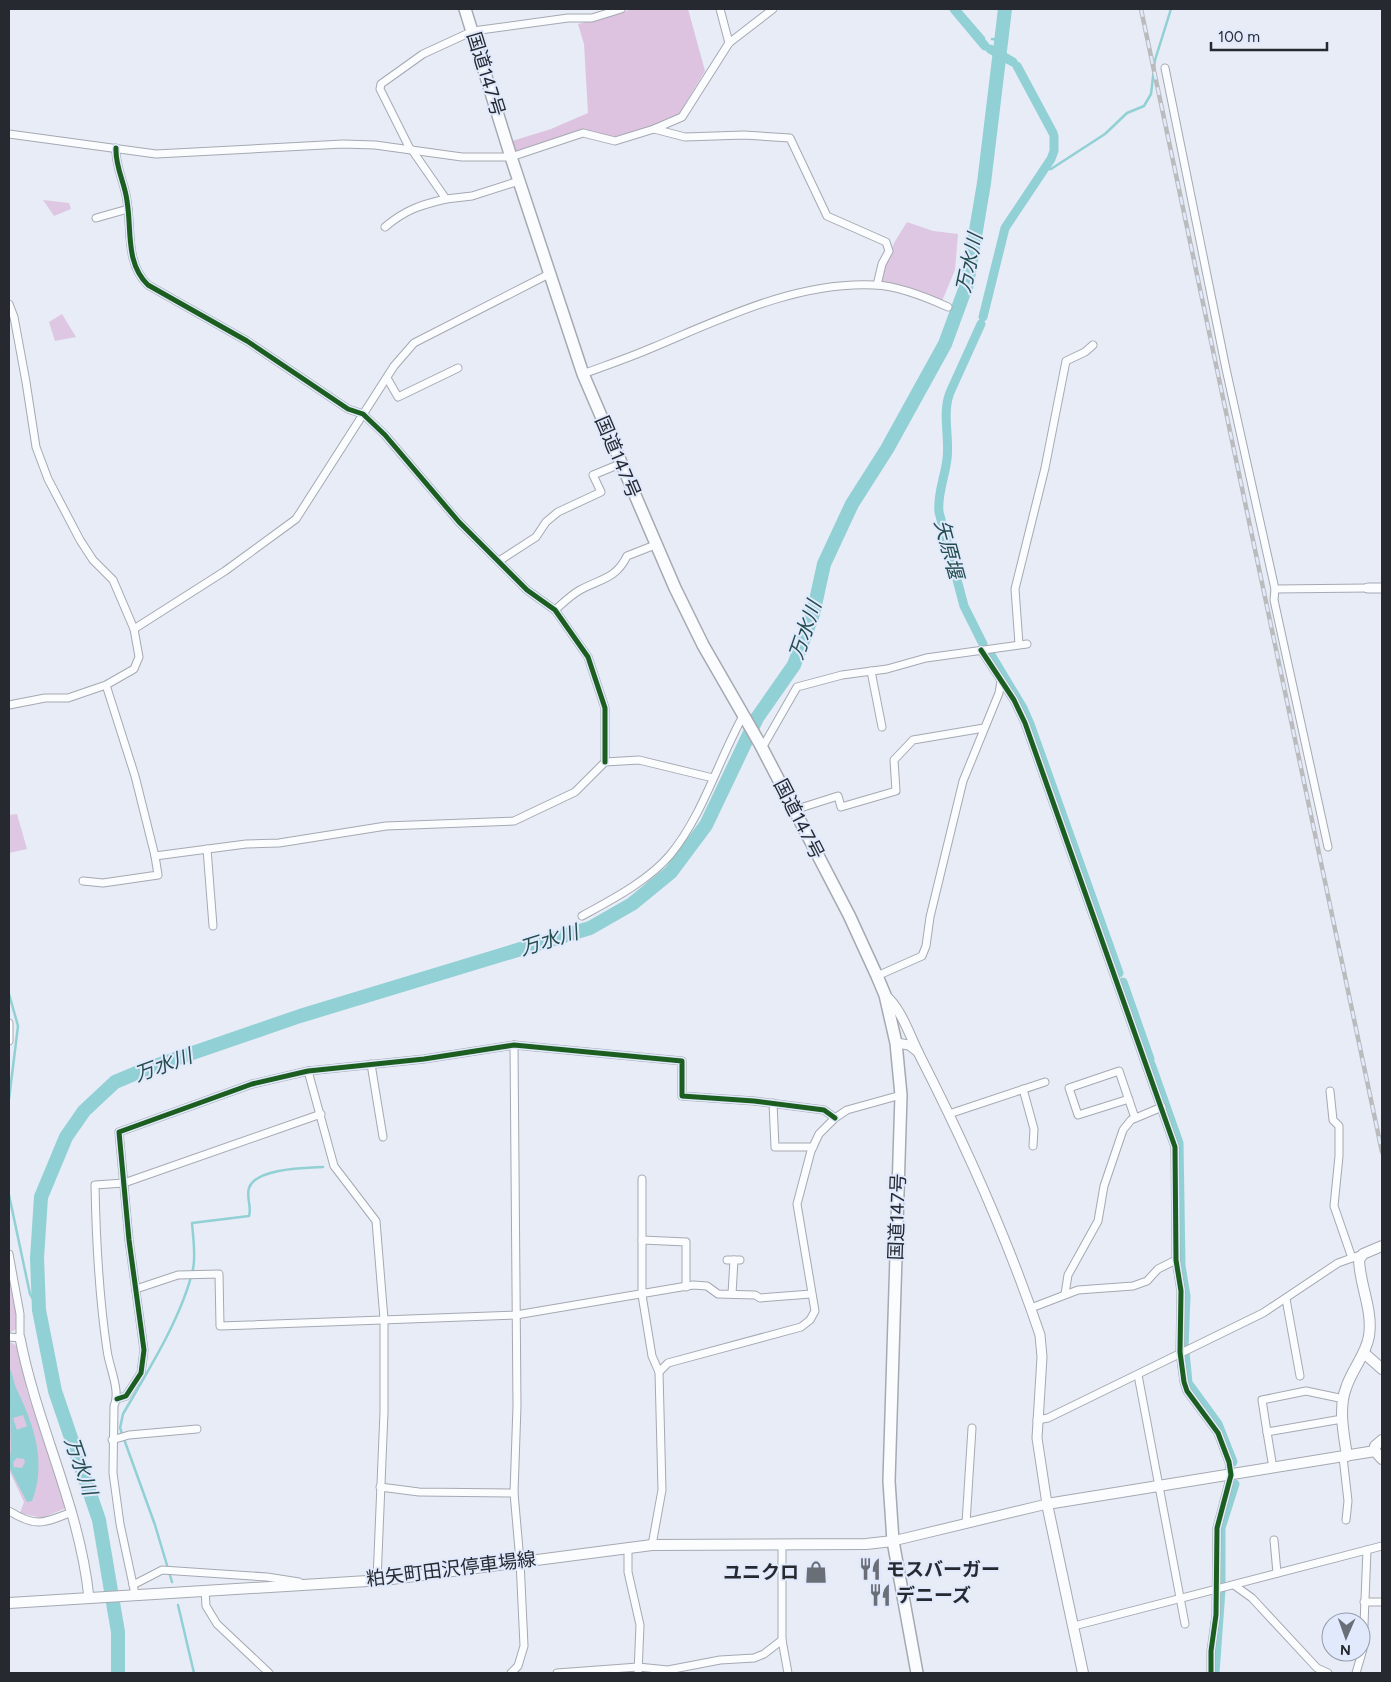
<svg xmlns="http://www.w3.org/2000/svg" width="1391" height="1682" font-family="Figtree,'Noto Sans JP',sans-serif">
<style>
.green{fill:#dec7e2}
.forest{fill:#ddc3e0}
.water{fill:#91d0d4;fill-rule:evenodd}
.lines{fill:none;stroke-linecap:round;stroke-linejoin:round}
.stream{stroke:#91d0d4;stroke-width:2.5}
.canal{stroke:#91d0d4;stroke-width:9}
.river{stroke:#91d0d4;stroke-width:14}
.minor-casing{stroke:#a5a9b1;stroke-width:9}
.tertiary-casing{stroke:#a5a9b1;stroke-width:11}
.secondary-casing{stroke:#a5a9b1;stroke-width:12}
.trunk-casing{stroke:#a5a9b1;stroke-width:14}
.minor{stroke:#fbfcfe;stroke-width:7}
.tertiary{stroke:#fbfcfe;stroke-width:9}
.secondary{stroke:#fbfcfe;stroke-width:10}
.trunk{stroke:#fbfcfe;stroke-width:11}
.rail-casing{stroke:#babbbd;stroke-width:4.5}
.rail{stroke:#e1eafd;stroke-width:2.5;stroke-dasharray:8;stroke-linecap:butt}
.cycleway-casing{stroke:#e1eafd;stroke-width:8}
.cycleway{stroke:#1b5e20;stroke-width:5}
.labels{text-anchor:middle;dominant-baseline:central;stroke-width:4;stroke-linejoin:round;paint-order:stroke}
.street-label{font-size:19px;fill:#262a30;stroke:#e1eafd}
.poi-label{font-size:19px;font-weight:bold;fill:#262a30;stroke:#e1eafd;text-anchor:start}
.water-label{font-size:20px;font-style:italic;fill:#244d4d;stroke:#e1eafd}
</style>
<rect width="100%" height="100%" fill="#e7ecf7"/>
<g class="green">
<polygon points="43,200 69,203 71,209 54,216"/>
<polygon points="907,222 933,231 958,234 955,270 942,301 880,281 894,243"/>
<polygon points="62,314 76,337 55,341 49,322"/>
<polygon points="17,814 27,849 9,853 9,815"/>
<polygon points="9,1271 18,1328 9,1333"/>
<polygon points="9,1341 17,1346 27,1391 66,1508 42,1518 20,1513 24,1502 9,1470"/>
</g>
<polygon class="forest" points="633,9 688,9 705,71 679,114 653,127 614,138 581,130 516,151 512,141 551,129 588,113 584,44 578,24"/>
<path class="water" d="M9,1368C14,1375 13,1382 17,1390C34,1425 47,1463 32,1501L27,1502L9,1467L11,1449ZM23,1415L27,1426L17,1430L13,1418ZM17,1458L24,1459L25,1462L22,1468L14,1467L13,1462Z"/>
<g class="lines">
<g class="stream">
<polyline points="959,9 984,38"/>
<polyline points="992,39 1002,40"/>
<polyline points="1045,169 1051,169 1105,134 1127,113 1144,106 1151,94 1155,60 1171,9"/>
<polyline points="9,994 18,1026 9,1099"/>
<polyline points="9,1195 30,1294 39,1310"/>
<path d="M172,1582L155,1525L120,1428L123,1414C148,1371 182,1317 193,1269C196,1255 193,1237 192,1223L249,1216C252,1207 246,1198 249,1188C256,1168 305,1168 323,1167"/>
<polyline points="178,1605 194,1673"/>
</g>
<g class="canal">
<polyline points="954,9 985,46"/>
<polyline points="990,49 1013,62"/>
<polyline points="1017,66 1053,133"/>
<polyline points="983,317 1005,228 1051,159 1054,151 1054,136"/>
<polyline points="952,388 981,324"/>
<path d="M951,390C941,412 950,436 947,459C945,477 937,494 939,512L964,606L983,644"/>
<polyline points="990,653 1023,708 1030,724 1119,973"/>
<polyline points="1123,982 1150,1059"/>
<polyline points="1151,1064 1179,1143 1181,1266 1186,1296 1184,1347"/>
<polyline points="1185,1352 1188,1383 1218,1424 1233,1462"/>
<polyline points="1221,1584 1221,1528 1235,1484"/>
<polyline points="1215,1673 1221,1590"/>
</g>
<polyline class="river" points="118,1673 118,1632 99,1520 55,1391 39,1310 37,1258 41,1197 66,1137 84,1111 115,1082 146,1069 300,1016 590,928 632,904 671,872 706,825 757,718 794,665 813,614 824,564 852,504 887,449 945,344 967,284 984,183 1005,9"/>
<defs>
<g id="minor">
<polyline points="720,9 729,43"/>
<polyline points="1165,68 1226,369 1275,589 1274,600 1328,847"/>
<polyline points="654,129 685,137 744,135 790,138 827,216 886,242 889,251 882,264 877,285"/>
<polyline points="9,134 156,154 343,144 375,145 462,157 511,157 583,133 615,141 654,129 682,117 729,43 773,9"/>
<path d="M116,148C115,167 125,183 127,201C132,230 125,263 148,285L247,341L348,409L363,414L385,435L459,522L527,590L555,610L588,657L605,708V762"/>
<polyline points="410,149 380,89 381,84 423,54 473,31 568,18 592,18 621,9"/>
<polyline points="446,199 472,196 519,181"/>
<polyline points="96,218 128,209"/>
<path d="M385,227C405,210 420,205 446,199L412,150"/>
<polyline points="9,304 14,317 26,382 36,447 48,479 80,540 93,560 113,580 134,629 139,657 134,669 106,685 68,698 45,698 9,705"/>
<path d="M583,374C607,365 631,357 654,347C723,318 798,281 875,285C898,286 926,297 948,307"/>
<polyline points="387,378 398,397 458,368"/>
<polyline points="499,561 536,537 546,522 558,512 601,492 593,475 620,464"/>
<polyline points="1275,589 1368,588"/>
<path d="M555,610C563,603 571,595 580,590C600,579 616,579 627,556L655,545"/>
<polyline points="134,629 225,571 296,519 394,366 414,343 549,274"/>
<polyline points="1019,644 1015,589 1045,468 1066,361 1085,352 1093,345"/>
<polyline points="981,650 1014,700 1025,723 1175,1147 1176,1260 1181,1291 1180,1352 1184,1382 1187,1391 1218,1433 1229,1462 1231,1475 1217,1528 1216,1615 1211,1651 1211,1673"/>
<polyline points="871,671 882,727"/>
<polyline points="106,685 135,776 155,856 246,844 279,843 386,826 514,821 575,792 605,762 639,760 713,778"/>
<polyline points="762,748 797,687 842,675 887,669 926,658 1027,644"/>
<polyline points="794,810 838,796 841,807 896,791 894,760 913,740 984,728"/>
<polyline points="207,849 213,926"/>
<polyline points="83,881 103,883 158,875 155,856"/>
<path d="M582,916C611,900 648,881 670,855C703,815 718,761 743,716"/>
<polyline points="877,976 922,956 926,946 930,917 963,781 999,693 1001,681"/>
<polyline points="9,1023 9,1041"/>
<polyline points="371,1064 383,1137"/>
<polyline points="308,1071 334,1166 376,1221 384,1319 384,1412 377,1580"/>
<polyline points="1023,1089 1034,1129 1033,1146"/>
<polyline points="1330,1091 1333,1120 1339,1126 1339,1156 1334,1206 1352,1258"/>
<polyline points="1129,1099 1078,1115 1069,1088 1119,1071 1135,1118"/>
<polyline points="773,1103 775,1147 813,1147"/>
<polyline points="949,1114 1045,1082"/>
<polyline points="642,1179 642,1295 652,1356 659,1372 662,1490 652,1545"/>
<polyline points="642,1240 686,1242 686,1287"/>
<polyline points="9,1254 20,1314 20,1338 9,1337"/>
<polyline points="727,1260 740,1260"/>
<polyline points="136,1289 178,1275 219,1274 220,1326 516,1315 693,1285 707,1286 718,1294 755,1295 760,1298 811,1294"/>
<polyline points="732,1294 734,1260"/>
<polyline points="1065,1294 1068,1275 1098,1221 1104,1186 1123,1130 1131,1120 1162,1107"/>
<polyline points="1286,1299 1300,1376"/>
<polyline points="1031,1308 1078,1290 1133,1286 1147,1281 1158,1269 1176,1260"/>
<polyline points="659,1372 668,1363 801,1327 810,1320 815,1311 797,1204 811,1151 819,1134 835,1118 847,1110 901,1095"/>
<polyline points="1138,1375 1185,1624"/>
<polyline points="117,1399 126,1396 141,1373 144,1350 129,1240 119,1132 252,1084 308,1071 424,1059 514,1045 682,1061 682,1096 754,1101 824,1110 835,1118"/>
<polyline points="1037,1420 1048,1418 1263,1313 1338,1263 1363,1254"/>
<polyline points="1267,1432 1262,1400 1306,1391 1344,1399"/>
<polyline points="112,1440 129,1435 197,1429"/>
<polyline points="1343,1457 1348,1501 1346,1520"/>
<polyline points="1273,1468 1267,1432 1342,1419"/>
<polyline points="380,1487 419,1492 514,1493"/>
<path d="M9,1511C37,1528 43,1523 72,1512"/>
<polyline points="966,1523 972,1428"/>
<polyline points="1274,1540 1277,1573"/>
<polyline points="782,1544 782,1640 788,1673"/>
<polyline points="628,1547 628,1572 640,1625 638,1673"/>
<polyline points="133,1585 162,1570 267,1577 299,1582"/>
<polyline points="1234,1585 1252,1598 1317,1668 1328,1673"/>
<polyline points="205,1590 206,1606 217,1624 269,1673"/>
<path d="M135,1594L120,1524L113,1473L114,1406C121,1391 109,1367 107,1350C99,1296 96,1240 95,1185L124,1183L321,1114"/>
<polyline points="1364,1602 1382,1602"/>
<polyline points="1074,1626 1382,1546"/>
<polyline points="511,1673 518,1666 524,1646 520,1561 514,1493 517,1406 514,1045"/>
<polyline points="557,1673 638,1667 668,1670 720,1660 754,1658 764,1654 782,1640"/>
<polyline points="1356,1673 1363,1649 1367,1550"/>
</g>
<g id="tertiary">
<polyline points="1368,588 1382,588"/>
<path d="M885,995C902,1009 910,1037 920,1056C966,1146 1008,1240 1040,1335L1042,1357L1037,1438L1047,1504L893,1541"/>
<polyline points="896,1043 909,1045 918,1052"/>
<path d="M20,1338C37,1426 80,1508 89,1598"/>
</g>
<g id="secondary">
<polyline points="1364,1353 1382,1369"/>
<polyline points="1382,1440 1375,1446 1375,1451 1382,1459"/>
<path d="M1347,1456C1344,1435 1338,1409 1346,1388C1352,1369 1366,1355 1369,1336C1373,1310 1360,1286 1359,1260L1363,1254L1382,1246"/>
<polyline points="9,1603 384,1580 652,1545 866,1544 893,1541"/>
<polyline points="1083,1673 1047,1504 1375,1451"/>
</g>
<polyline id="trunk" points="465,9 511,157 583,374 675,588 703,645 760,744 849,915 877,976 885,995 896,1043 901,1095 889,1481 893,1541 917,1673"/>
</defs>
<use href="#minor" class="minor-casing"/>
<use href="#tertiary" class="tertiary-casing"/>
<use href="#secondary" class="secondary-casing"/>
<use href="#trunk" class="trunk-casing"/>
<use href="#minor" class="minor"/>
<use href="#tertiary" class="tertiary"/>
<use href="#secondary" class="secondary"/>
<use href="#trunk" class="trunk"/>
<defs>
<polyline id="rail" points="1141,9 1382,1152"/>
</defs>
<use href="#rail" class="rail-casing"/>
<use href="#rail" class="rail"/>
<defs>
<g id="cycleway">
<path d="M116,148C115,167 125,183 127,201C132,230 125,263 148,285L247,341L348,409L363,414L385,435L459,522L527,590L555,610L588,657L605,708V762"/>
<polyline points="981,650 1014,700 1025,723 1175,1147 1176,1260 1181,1291 1180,1352 1184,1382 1187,1391 1218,1433 1229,1462 1231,1475 1217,1528 1216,1615 1211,1651 1211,1673"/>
<polyline points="117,1399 126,1396 141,1373 144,1350 129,1240 119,1132 252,1084 308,1071 424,1059 514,1045 682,1061 682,1096 754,1101 824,1110 835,1118"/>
</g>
</defs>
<use href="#cycleway" class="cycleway-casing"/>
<use href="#cycleway" class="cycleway"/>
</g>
<defs>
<symbol id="restaurant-bare" viewBox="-9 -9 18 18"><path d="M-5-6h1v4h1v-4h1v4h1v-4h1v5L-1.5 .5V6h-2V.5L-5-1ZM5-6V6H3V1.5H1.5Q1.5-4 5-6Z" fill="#6a6e76" stroke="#e1eafd" stroke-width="2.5" paint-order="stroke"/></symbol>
<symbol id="shop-bare" viewBox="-9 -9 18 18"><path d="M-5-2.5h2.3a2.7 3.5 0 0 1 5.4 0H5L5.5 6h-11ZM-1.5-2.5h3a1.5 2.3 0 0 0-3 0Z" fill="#6a6e76" stroke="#e1eafd" stroke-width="2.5" paint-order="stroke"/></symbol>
</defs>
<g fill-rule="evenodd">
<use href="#restaurant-bare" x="854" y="1553" width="32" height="32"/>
<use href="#shop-bare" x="800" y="1556" width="32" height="32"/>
<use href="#restaurant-bare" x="864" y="1579" width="32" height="32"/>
</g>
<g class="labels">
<g class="street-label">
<text transform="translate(486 74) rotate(73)">国道147号</text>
<text transform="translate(618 457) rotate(67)">国道147号</text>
<text transform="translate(799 819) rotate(63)">国道147号</text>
<text transform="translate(897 1217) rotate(-88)">国道147号</text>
<text transform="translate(451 1569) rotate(-7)">粕矢町田沢停車場線</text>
</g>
<g class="poi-label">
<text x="886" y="1569">モスバーガー</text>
<text x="799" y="1572" text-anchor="end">ユニクロ</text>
<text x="896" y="1595">デニーズ</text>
</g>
<g class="water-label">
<text transform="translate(969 263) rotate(-78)">万水川</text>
<text transform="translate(949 549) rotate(75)">矢原堰</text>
<text transform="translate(805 630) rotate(-71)">万水川</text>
<text transform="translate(549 940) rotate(-17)">万水川</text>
<text transform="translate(163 1065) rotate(-20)">万水川</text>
<text transform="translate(81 1466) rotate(71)">万水川</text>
</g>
</g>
<rect width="1391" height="1682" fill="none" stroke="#262a30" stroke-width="20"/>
<g transform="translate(1346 1637) rotate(182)"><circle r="24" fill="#e1eafd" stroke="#969dab"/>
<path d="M0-4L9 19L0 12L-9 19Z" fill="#6a6e76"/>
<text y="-8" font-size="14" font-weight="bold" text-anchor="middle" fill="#262a30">N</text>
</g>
<path d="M1211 42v8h116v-8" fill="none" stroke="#262a30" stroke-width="2.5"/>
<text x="1218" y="42" font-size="15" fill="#262a30" stroke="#e1eafd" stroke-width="4" paint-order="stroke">100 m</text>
</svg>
